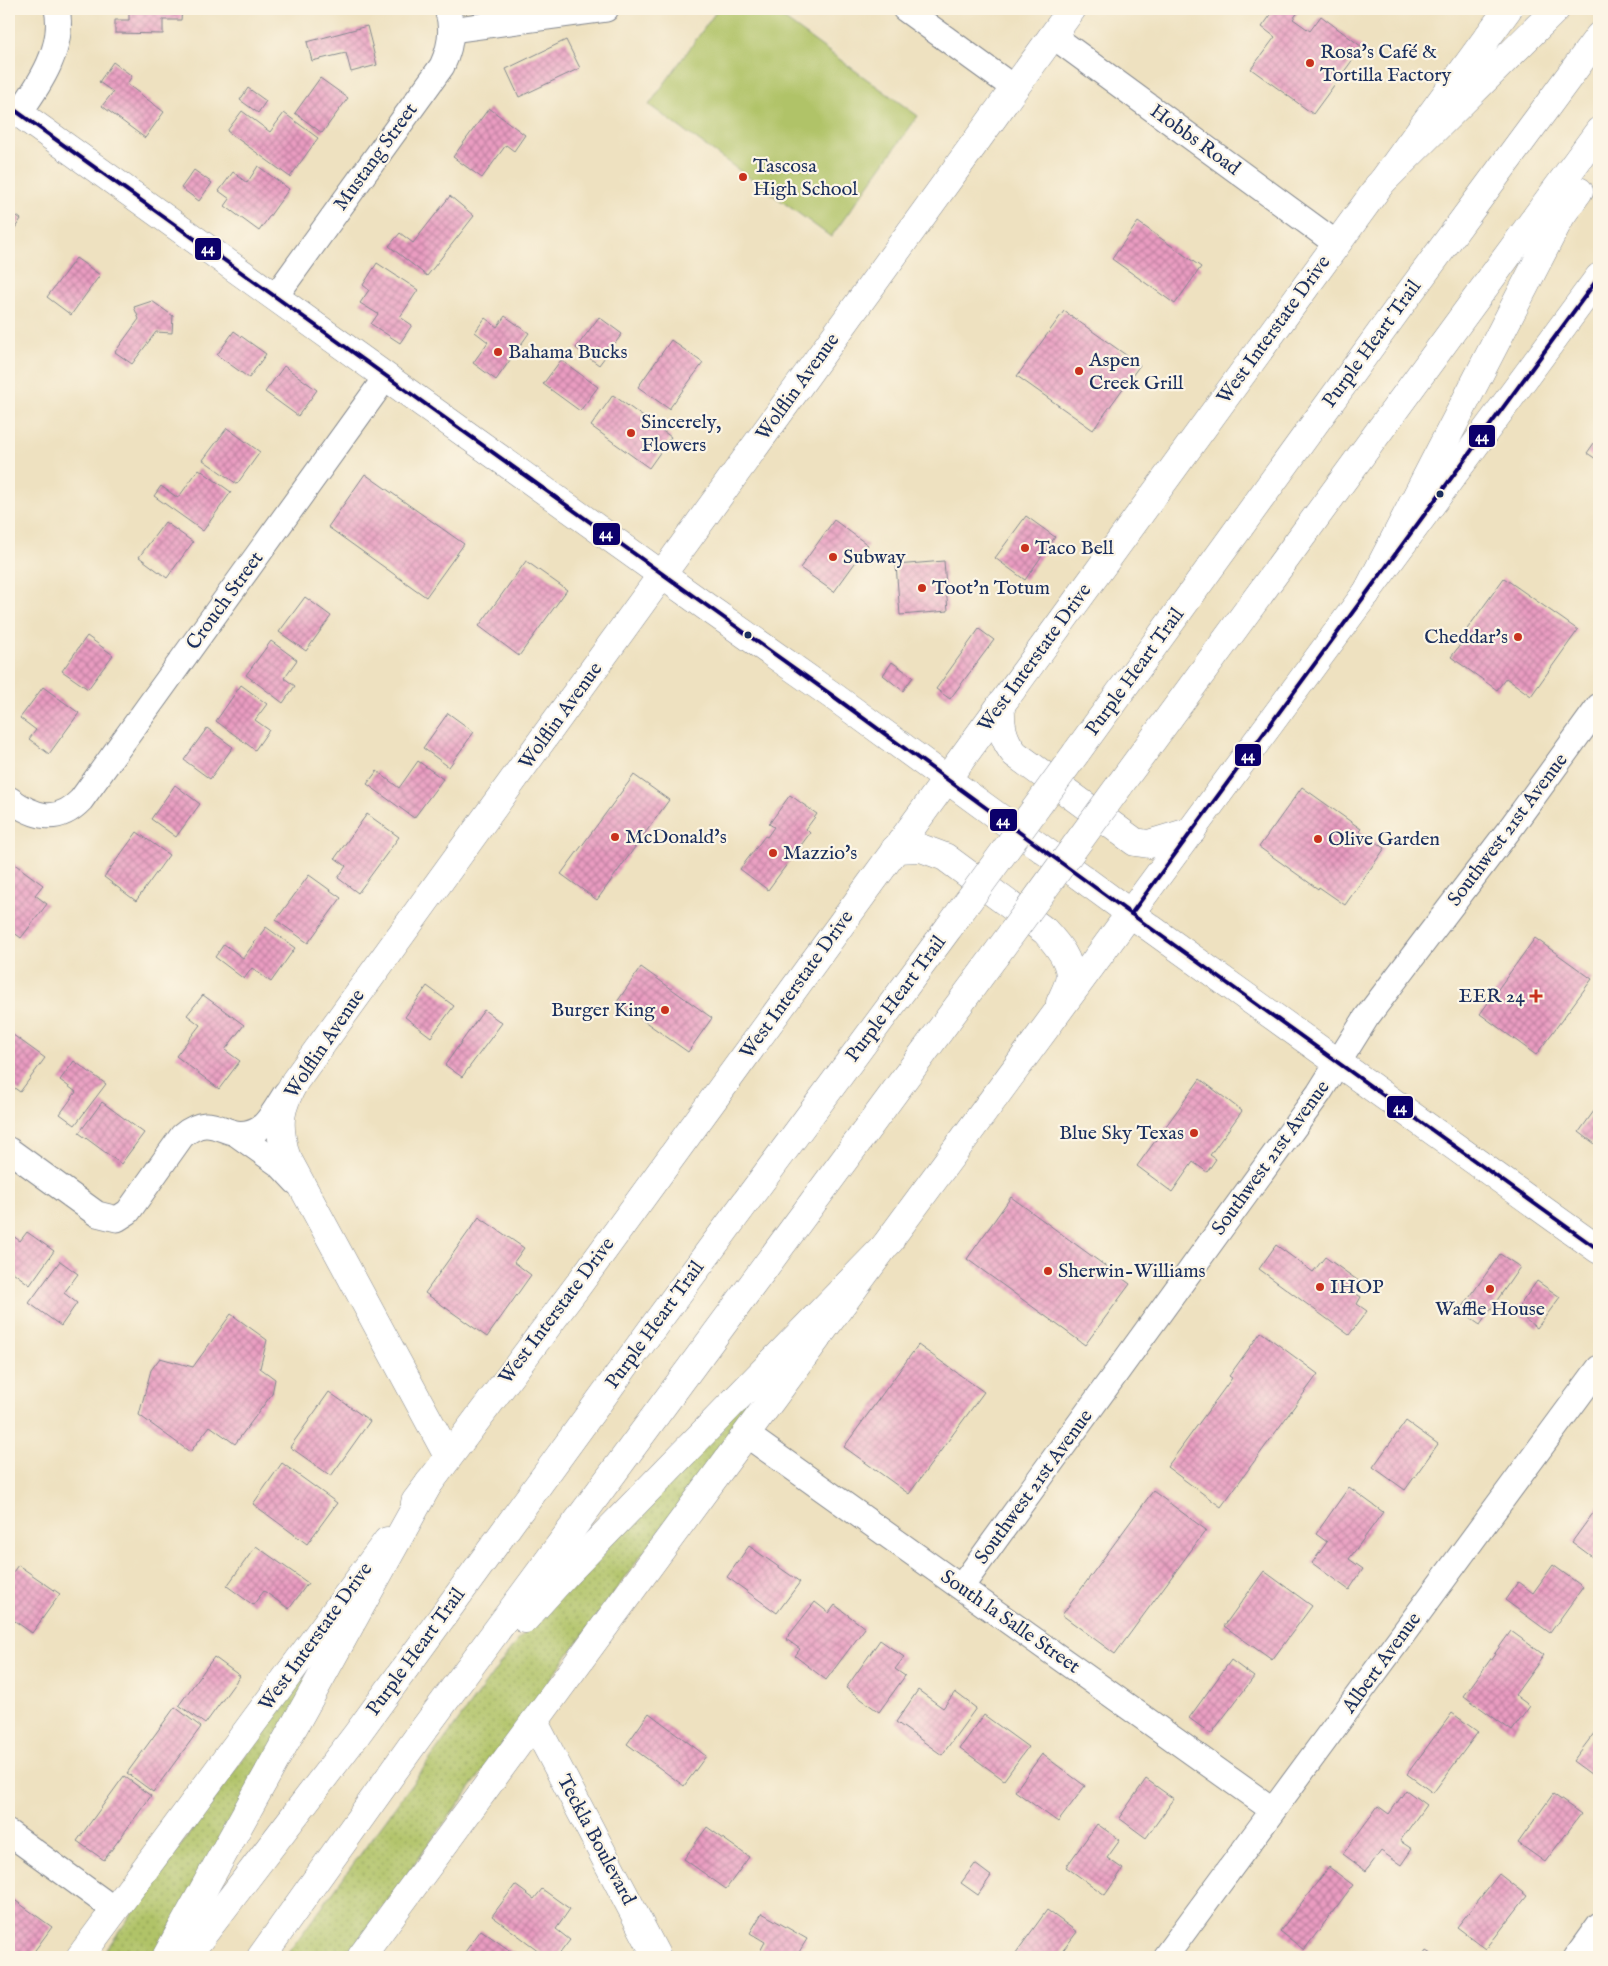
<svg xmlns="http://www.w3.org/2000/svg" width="1608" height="1966" font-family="'IM FELL English',serif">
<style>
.grass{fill:url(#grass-dots);stroke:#667962}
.park{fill:#b0c367;stroke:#667962}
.building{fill:url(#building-cross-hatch)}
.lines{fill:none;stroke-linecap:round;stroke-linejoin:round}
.minor-casing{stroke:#84888f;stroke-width:27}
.major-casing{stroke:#84888f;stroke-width:29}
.highway-casing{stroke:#84888f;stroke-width:29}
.minor{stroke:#fff;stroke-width:25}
.major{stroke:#fff;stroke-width:28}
.highway{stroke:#fff;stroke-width:28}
.highway-bridge-casing{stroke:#84888f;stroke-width:29;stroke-linecap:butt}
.highway-bridge{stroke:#fff;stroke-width:28}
.bus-1-casing{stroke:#fcf5e5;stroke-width:8}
.bus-1{stroke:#0c006b;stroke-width:4}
.poi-dot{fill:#c8321e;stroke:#fcf5e5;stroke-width:2}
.bus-dot{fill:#1b2f5e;stroke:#fcf5e5;stroke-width:2}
.labels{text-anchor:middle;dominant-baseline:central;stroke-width:4.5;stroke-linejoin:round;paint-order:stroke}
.poi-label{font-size:20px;fill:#1b2f5e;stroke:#fcf5e5;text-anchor:start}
.street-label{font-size:20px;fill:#1b2f5e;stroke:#fcf5e5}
.line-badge{stroke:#fcf5e5;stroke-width:2}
.badge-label{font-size:14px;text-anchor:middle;font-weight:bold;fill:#fff}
</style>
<defs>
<pattern id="grass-dots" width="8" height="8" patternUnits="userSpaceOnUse" patternTransform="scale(1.25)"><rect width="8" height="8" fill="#b0c367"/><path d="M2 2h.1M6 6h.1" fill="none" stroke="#8e9f58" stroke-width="1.8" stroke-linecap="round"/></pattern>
<pattern id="building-cross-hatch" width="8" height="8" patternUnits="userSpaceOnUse" patternTransform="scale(1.25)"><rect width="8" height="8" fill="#ea9cc1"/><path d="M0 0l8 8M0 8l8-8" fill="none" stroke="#bd80a0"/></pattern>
</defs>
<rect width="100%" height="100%" fill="#fcf5e5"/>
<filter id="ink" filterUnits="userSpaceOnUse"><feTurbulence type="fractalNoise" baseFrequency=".02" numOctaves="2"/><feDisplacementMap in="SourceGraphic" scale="10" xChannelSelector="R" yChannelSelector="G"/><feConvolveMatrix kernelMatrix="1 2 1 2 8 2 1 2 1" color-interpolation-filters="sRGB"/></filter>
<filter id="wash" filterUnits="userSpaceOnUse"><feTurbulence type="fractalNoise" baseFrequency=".0096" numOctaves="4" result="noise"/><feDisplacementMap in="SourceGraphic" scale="20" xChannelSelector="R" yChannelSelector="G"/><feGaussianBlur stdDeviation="1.12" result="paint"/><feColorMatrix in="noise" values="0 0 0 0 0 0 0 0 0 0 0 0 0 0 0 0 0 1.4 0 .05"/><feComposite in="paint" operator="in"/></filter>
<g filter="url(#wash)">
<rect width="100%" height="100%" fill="#eee1c0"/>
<g class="grass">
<polygon points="749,1394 755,1401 346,1957 285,1957 514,1645 628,1518"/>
<polygon points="303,1675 311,1683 163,1941 151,1957 101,1957"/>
</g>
<polygon class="park" points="718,9 770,9 918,116 831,237 649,105"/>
<g id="blocks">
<g class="building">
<polygon points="129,9 182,9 181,20 163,20 163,34 115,33 115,20 129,20"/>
<polygon points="1275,9 1295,9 1299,11 1293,19 1310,31 1321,16 1362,47 1313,114 1251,69 1275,37 1262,27"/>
<polygon points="367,26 377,65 351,72 346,53 312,61 307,42"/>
<polygon points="566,40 580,68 519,97 506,69"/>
<polygon points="113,62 132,76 127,84 164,112 145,138 102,106 113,92 99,82"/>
<polygon points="320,78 348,98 322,133 295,113"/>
<polygon points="248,88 266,101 258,113 240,100"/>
<polygon points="489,108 525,135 514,151 506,145 482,178 453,157"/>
<polygon points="242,111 270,132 284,113 318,138 290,177 227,131"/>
<polygon points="258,166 289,189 259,231 225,206 230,199 219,191 233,172 247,183"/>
<polygon points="194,170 212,183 199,201 181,188"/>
<polygon points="450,196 474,216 427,276 389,246 400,233 413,243"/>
<polygon points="9,210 21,219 9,237"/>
<polygon points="1138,222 1201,267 1175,304 1112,259"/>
<polygon points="76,258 100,275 71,315 47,297"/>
<polygon points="377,263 418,290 400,317 412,325 400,343 371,324 378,314 360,303 369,290 363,285"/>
<polygon points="152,301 173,316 172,333 156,332 132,364 115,352 139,319 134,307"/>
<polygon points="1064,311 1140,365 1093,430 1017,376"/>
<polygon points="505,316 529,333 496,380 473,363 488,342 475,332 485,318 497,327"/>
<polygon points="599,317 622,334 599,365 576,348"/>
<polygon points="234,331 266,354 249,378 217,355"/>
<polygon points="671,340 703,363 669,409 638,387"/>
<polygon points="561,360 598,387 580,411 543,384"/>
<polygon points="284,366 317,390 298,416 265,392"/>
<polygon points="613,395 671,437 649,468 591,426"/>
<polygon points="227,428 260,452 237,484 203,460"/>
<polygon points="1599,436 1599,461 1587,453"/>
<polygon points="199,469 231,492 203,531 154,496 161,486 178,498"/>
<polygon points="365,474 464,544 426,597 328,527"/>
<polygon points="1026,516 1055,537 1025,580 995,558"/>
<polygon points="834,520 868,545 834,592 800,568"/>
<polygon points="165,522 193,542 167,578 139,557"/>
<polygon points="526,561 567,590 519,656 479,626"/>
<polygon points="944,561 948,611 900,615 896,565"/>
<polygon points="1504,578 1578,630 1531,696 1506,678 1497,690 1451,657 1460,645 1457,643"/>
<polygon points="305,597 331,616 306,651 279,632"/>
<polygon points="979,629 994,640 950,699 936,689"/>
<polygon points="87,636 113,655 88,689 62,671"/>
<polygon points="271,641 297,660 284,678 295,686 283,703 246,675"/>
<polygon points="892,662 913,677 903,691 883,675"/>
<polygon points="241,685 267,704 255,720 269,730 255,750 216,721"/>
<polygon points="43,687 79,713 49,754 29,739 36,730 20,718"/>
<polygon points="448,713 474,732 449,767 423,748"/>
<polygon points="207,728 233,747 210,779 184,760"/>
<polygon points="418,761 443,779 414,818 367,784 377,771 399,788"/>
<polygon points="634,775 669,800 597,900 561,874"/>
<polygon points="175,785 200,804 176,837 151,819"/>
<polygon points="1302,787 1361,829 1359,831 1385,848 1345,905 1319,887 1318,889 1259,847"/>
<polygon points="790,795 817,814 806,829 810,833 768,890 740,869 765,836 767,837 774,827 769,824"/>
<polygon points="367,814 399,837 358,893 338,878 346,866 335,858"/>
<polygon points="137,832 169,855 136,901 104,877"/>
<polygon points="9,860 43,885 35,895 47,904 21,938 9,929"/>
<polygon points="309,875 341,898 308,943 276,920"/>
<polygon points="266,927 295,948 271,982 252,968 244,979 215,957 224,944 243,958"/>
<polygon points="1535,938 1592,979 1536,1055 1480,1014"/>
<polygon points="641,967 712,1018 688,1052 617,1002"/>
<polygon points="427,986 454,1006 431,1037 405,1017"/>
<polygon points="203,995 244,1025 225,1050 240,1061 219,1089 176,1056 200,1025 187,1015"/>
<polygon points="484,1010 502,1023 462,1077 445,1065"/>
<polygon points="9,1032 45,1058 20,1092 9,1084"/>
<polygon points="74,1061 106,1084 75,1125 60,1114 76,1092 60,1080"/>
<polygon points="1200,1079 1242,1111 1210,1155 1216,1159 1207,1172 1193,1162 1172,1192 1137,1166"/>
<polygon points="102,1102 144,1133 121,1164 79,1133"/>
<polygon points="1599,1104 1599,1147 1579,1132"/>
<polygon points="1011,1197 1130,1284 1085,1345 967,1259"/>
<polygon points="479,1217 524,1248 514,1262 531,1275 487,1337 425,1293"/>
<polygon points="27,1232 54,1251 30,1285 9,1269 9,1233 20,1241"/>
<polygon points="1276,1245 1313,1272 1325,1257 1360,1282 1353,1292 1361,1297 1357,1304 1367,1311 1349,1335 1259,1269"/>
<polygon points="1500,1254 1520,1267 1480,1325 1460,1311"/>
<polygon points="60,1261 78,1274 64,1293 77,1303 61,1326 29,1303"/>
<polygon points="1537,1281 1560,1297 1537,1328 1515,1312"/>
<polygon points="231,1314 267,1340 260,1368 275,1379 272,1394 235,1444 210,1426 190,1452 139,1415 151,1370 160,1358 193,1367"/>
<polygon points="1261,1332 1318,1374 1221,1507 1167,1467 1232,1378 1229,1376"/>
<polygon points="918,1345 984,1392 909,1494 844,1447"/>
<polygon points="329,1392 370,1421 331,1476 290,1447"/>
<polygon points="1406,1421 1438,1444 1405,1490 1373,1467"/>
<polygon points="282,1463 337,1503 307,1544 253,1504"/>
<polygon points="1349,1487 1383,1512 1349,1559 1363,1569 1349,1590 1312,1563 1327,1542 1316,1534"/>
<polygon points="1153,1491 1206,1530 1115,1654 1062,1615"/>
<polygon points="1599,1505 1599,1562 1572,1542"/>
<polygon points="256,1546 308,1583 289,1609 264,1591 253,1605 227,1586"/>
<polygon points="749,1546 800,1582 777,1613 727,1577"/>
<polygon points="18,1565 60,1594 32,1633 9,1617 9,1578"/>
<polygon points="1553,1565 1583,1587 1550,1633 1505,1600 1518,1582 1533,1593"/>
<polygon points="1264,1571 1312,1606 1272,1660 1224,1626"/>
<polygon points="815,1602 829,1613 835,1605 865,1628 826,1680 795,1656 800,1649 786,1639"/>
<polygon points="1511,1631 1544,1655 1515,1695 1530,1706 1512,1731 1464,1696"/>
<polygon points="880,1640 904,1657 895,1669 905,1676 879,1712 846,1688"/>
<polygon points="214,1657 240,1676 205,1724 179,1705"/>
<polygon points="1231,1660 1254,1677 1211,1734 1189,1718"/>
<polygon points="918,1690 943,1708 955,1692 976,1708 942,1755 896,1722"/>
<polygon points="175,1707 201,1727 153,1792 127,1773"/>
<polygon points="649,1713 706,1756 684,1786 627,1744"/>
<polygon points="1452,1713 1478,1732 1433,1793 1407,1774"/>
<polygon points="984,1715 1028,1747 1004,1780 960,1748"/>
<polygon points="1598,1728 1599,1729 1599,1780 1573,1761"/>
<polygon points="1042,1754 1085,1786 1058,1822 1015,1791"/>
<polygon points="124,1776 151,1796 104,1860 77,1841"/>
<polygon points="1146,1779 1174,1799 1146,1838 1119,1818"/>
<polygon points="1406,1790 1426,1805 1400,1841 1412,1849 1401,1865 1381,1851 1366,1871 1343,1854 1378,1806 1389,1814"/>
<polygon points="1553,1794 1581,1814 1545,1862 1518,1843"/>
<polygon points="1097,1824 1120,1840 1107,1858 1123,1869 1105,1895 1066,1867"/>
<polygon points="707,1827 749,1857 726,1889 684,1859"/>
<polygon points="975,1864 991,1876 978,1895 961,1883"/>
<polygon points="1329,1867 1353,1885 1304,1950 1280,1931"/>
<polygon points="1499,1874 1527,1896 1486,1949 1457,1927"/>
<polygon points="515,1885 534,1899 542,1889 570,1909 556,1929 570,1940 557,1957 547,1957 492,1916"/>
<polygon points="9,1896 52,1927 30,1957 9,1957"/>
<polygon points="1047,1910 1077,1932 1058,1957 1013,1957"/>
<polygon points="762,1913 807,1939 796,1957 757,1957 765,1942 750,1933"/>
<polygon points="481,1930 519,1957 472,1957 465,1952"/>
<polygon points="1426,1951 1436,1957 1422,1957"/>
</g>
</g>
</g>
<g filter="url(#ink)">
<use href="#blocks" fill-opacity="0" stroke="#84888f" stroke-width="1"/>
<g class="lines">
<defs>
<g id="minor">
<polyline points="905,9 1014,88"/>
<polyline points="451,30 606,9"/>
<polyline points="1053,36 1337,244"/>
<path d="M19,113C40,84 65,47 57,9"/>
<path d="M275,297L442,66C451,47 454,29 447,9"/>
<path d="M9,799C34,817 57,825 81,800L386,377"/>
<polyline points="238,1135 280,1165 296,1182"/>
<path d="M9,1150L97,1214L117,1219L128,1212L182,1136C217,1106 226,1149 261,1127C269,1122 280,1102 286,1093"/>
<polyline points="747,1435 1273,1810"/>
<polyline points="961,1587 1319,1093 1366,1018 1512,826 1599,706"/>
<polyline points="9,1833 115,1910"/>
<polyline points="1165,1957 1599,1368"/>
<polyline points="1576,1957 1599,1925"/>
</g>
<g id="major">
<polyline points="9,106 708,608 833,696 1149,927 1599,1250"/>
<path d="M1001,704C1000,723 1002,739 1015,754L1135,842L1149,844L1192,831"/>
<path d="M895,849L921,848L945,857L1045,931C1056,943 1073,962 1069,980C1068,987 1063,996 1060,1003"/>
<path d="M448,1456L286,1156C277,1124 279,1109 295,1081L1072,9"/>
<polyline points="415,1502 576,1288 1508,9"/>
<polyline points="534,1722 657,1957"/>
<polyline points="80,1957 387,1541"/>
<polyline points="361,1957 1599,277"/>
</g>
<g id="highway">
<polyline points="1378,186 1556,9"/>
<polyline points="1366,594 1561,216 1579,191"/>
<polyline points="1076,753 1410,292 1599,36"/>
<polyline points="1119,786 1599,131"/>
<polyline points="525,1619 565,1575 890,1241"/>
<polyline points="166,1957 429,1483"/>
<polyline points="186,1957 357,1734 654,1326 950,926"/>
<polyline points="261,1957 418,1737 995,956"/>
</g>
</defs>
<use href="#minor" class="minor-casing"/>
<use href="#major" class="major-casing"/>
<use href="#highway" class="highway-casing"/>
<use href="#minor" class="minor"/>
<use href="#major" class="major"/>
<use href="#highway" class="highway"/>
<defs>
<g id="highway-bridge">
<polyline points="950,926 1076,753"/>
<polyline points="995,956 1119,786"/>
</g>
</defs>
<use href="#highway-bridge" class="highway-bridge-casing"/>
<use href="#highway-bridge" class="highway-bridge"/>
<defs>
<g id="bus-1">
<polyline points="9,106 833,696 1149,927 1599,1250"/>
<polyline points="1131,914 1599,277"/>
</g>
</defs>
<use href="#bus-1" class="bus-1-casing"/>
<use href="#bus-1" class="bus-1"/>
</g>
</g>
<g class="poi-dot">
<circle cx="1310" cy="63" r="5"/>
<circle cx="743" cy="177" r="5"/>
<circle cx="498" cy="352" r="5"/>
<circle cx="1079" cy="371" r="5"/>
<circle cx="631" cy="433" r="5"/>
<circle cx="1025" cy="548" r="5"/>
<circle cx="833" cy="557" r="5"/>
<circle cx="922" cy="588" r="5"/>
<circle cx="1518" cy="637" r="5"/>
<circle cx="615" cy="837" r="5"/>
<circle cx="1318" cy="839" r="5"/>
<circle cx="773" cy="853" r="5"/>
<path d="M1533.5 988.5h5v5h5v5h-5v5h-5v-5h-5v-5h5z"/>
<circle cx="665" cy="1010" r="5"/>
<circle cx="1194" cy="1133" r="5"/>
<circle cx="1048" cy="1271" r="5"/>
<circle cx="1320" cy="1287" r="5"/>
<circle cx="1490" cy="1289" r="5"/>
</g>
<g class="bus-dot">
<circle cx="1440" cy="494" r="4.5"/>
<circle cx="748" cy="635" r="4.5"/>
</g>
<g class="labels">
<g class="poi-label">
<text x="1320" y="52">Rosa's Café &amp;<tspan x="1320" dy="23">Tortilla Factory</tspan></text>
<text x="753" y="166">Tascosa<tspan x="753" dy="23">High School</tspan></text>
<text x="508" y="352">Bahama Bucks</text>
<text x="1089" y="360">Aspen<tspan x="1089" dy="23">Creek Grill</tspan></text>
<text x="641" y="422">Sincerely,<tspan x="641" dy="23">Flowers</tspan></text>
<text x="1035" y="548">Taco Bell</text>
<text x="843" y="557">Subway</text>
<text x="932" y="588">Toot'n Totum</text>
<text x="1508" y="637" text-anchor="end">Cheddar's</text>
<text x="625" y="837">McDonald's</text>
<text x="1328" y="839">Olive Garden</text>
<text x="783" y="853">Mazzio's</text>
<text x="1525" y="996" text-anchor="end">EER 24</text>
<text x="655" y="1010" text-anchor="end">Burger King</text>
<text x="1184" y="1133" text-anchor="end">Blue Sky Texas</text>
<text x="1058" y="1271">Sherwin-Williams</text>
<text x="1330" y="1287">IHOP</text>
<text x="1490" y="1309" text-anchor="middle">Waffle House</text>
</g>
<g class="street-label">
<text transform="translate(1195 140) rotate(36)">Hobbs Road</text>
<text transform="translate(376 157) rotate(-54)">Mustang Street</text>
<text transform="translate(1274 330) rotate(-54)">West Interstate Drive</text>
<text transform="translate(1372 344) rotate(-54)">Purple Heart Trail</text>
<text transform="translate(798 387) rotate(-54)">Wolflin Avenue</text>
<text transform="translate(225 601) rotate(-54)">Crouch Street</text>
<text transform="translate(1035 658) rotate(-54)">West Interstate Drive</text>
<text transform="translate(1135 672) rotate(-54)">Purple Heart Trail</text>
<text transform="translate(561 716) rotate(-54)">Wolflin Avenue</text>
<text transform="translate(1508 830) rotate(-53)">Southwest 21st Avenue</text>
<text transform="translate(797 985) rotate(-54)">West Interstate Drive</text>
<text transform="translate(896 999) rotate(-53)">Purple Heart Trail</text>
<text transform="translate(325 1044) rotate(-56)">Wolflin Avenue</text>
<text transform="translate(1271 1158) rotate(-54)">Southwest 21st Avenue</text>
<text transform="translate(557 1311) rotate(-53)">West Interstate Drive</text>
<text transform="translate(655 1325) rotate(-54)">Purple Heart Trail</text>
<text transform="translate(1034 1487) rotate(-54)">Southwest 21st Avenue</text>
<text transform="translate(1010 1622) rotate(35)">South la Salle Street</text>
<text transform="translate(316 1637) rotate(-54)">West Interstate Drive</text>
<text transform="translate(416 1652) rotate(-54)">Purple Heart Trail</text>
<text transform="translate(1382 1663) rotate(-54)">Albert Avenue</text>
<text transform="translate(596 1840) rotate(62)">Teckla Boulevard</text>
</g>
</g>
<g class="line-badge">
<rect x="194" y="237" width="28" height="24" rx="5" fill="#0c006b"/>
<rect x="1468" y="424" width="28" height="24" rx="5" fill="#0c006b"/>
<rect x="592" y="522" width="29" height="24" rx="5" fill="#0c006b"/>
<rect x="1234" y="743" width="28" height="24" rx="5" fill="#0c006b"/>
<rect x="989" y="808" width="29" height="24" rx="5" fill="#0c006b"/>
<rect x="1386" y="1095" width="28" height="24" rx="5" fill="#0c006b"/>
</g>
<g class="badge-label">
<text x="208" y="253">44</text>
<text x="1482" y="441">44</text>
<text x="606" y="538">44</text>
<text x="1248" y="760">44</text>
<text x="1003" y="825">44</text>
<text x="1400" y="1112">44</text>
</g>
<rect width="1608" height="1966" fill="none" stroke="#fcf5e5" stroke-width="30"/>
</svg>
